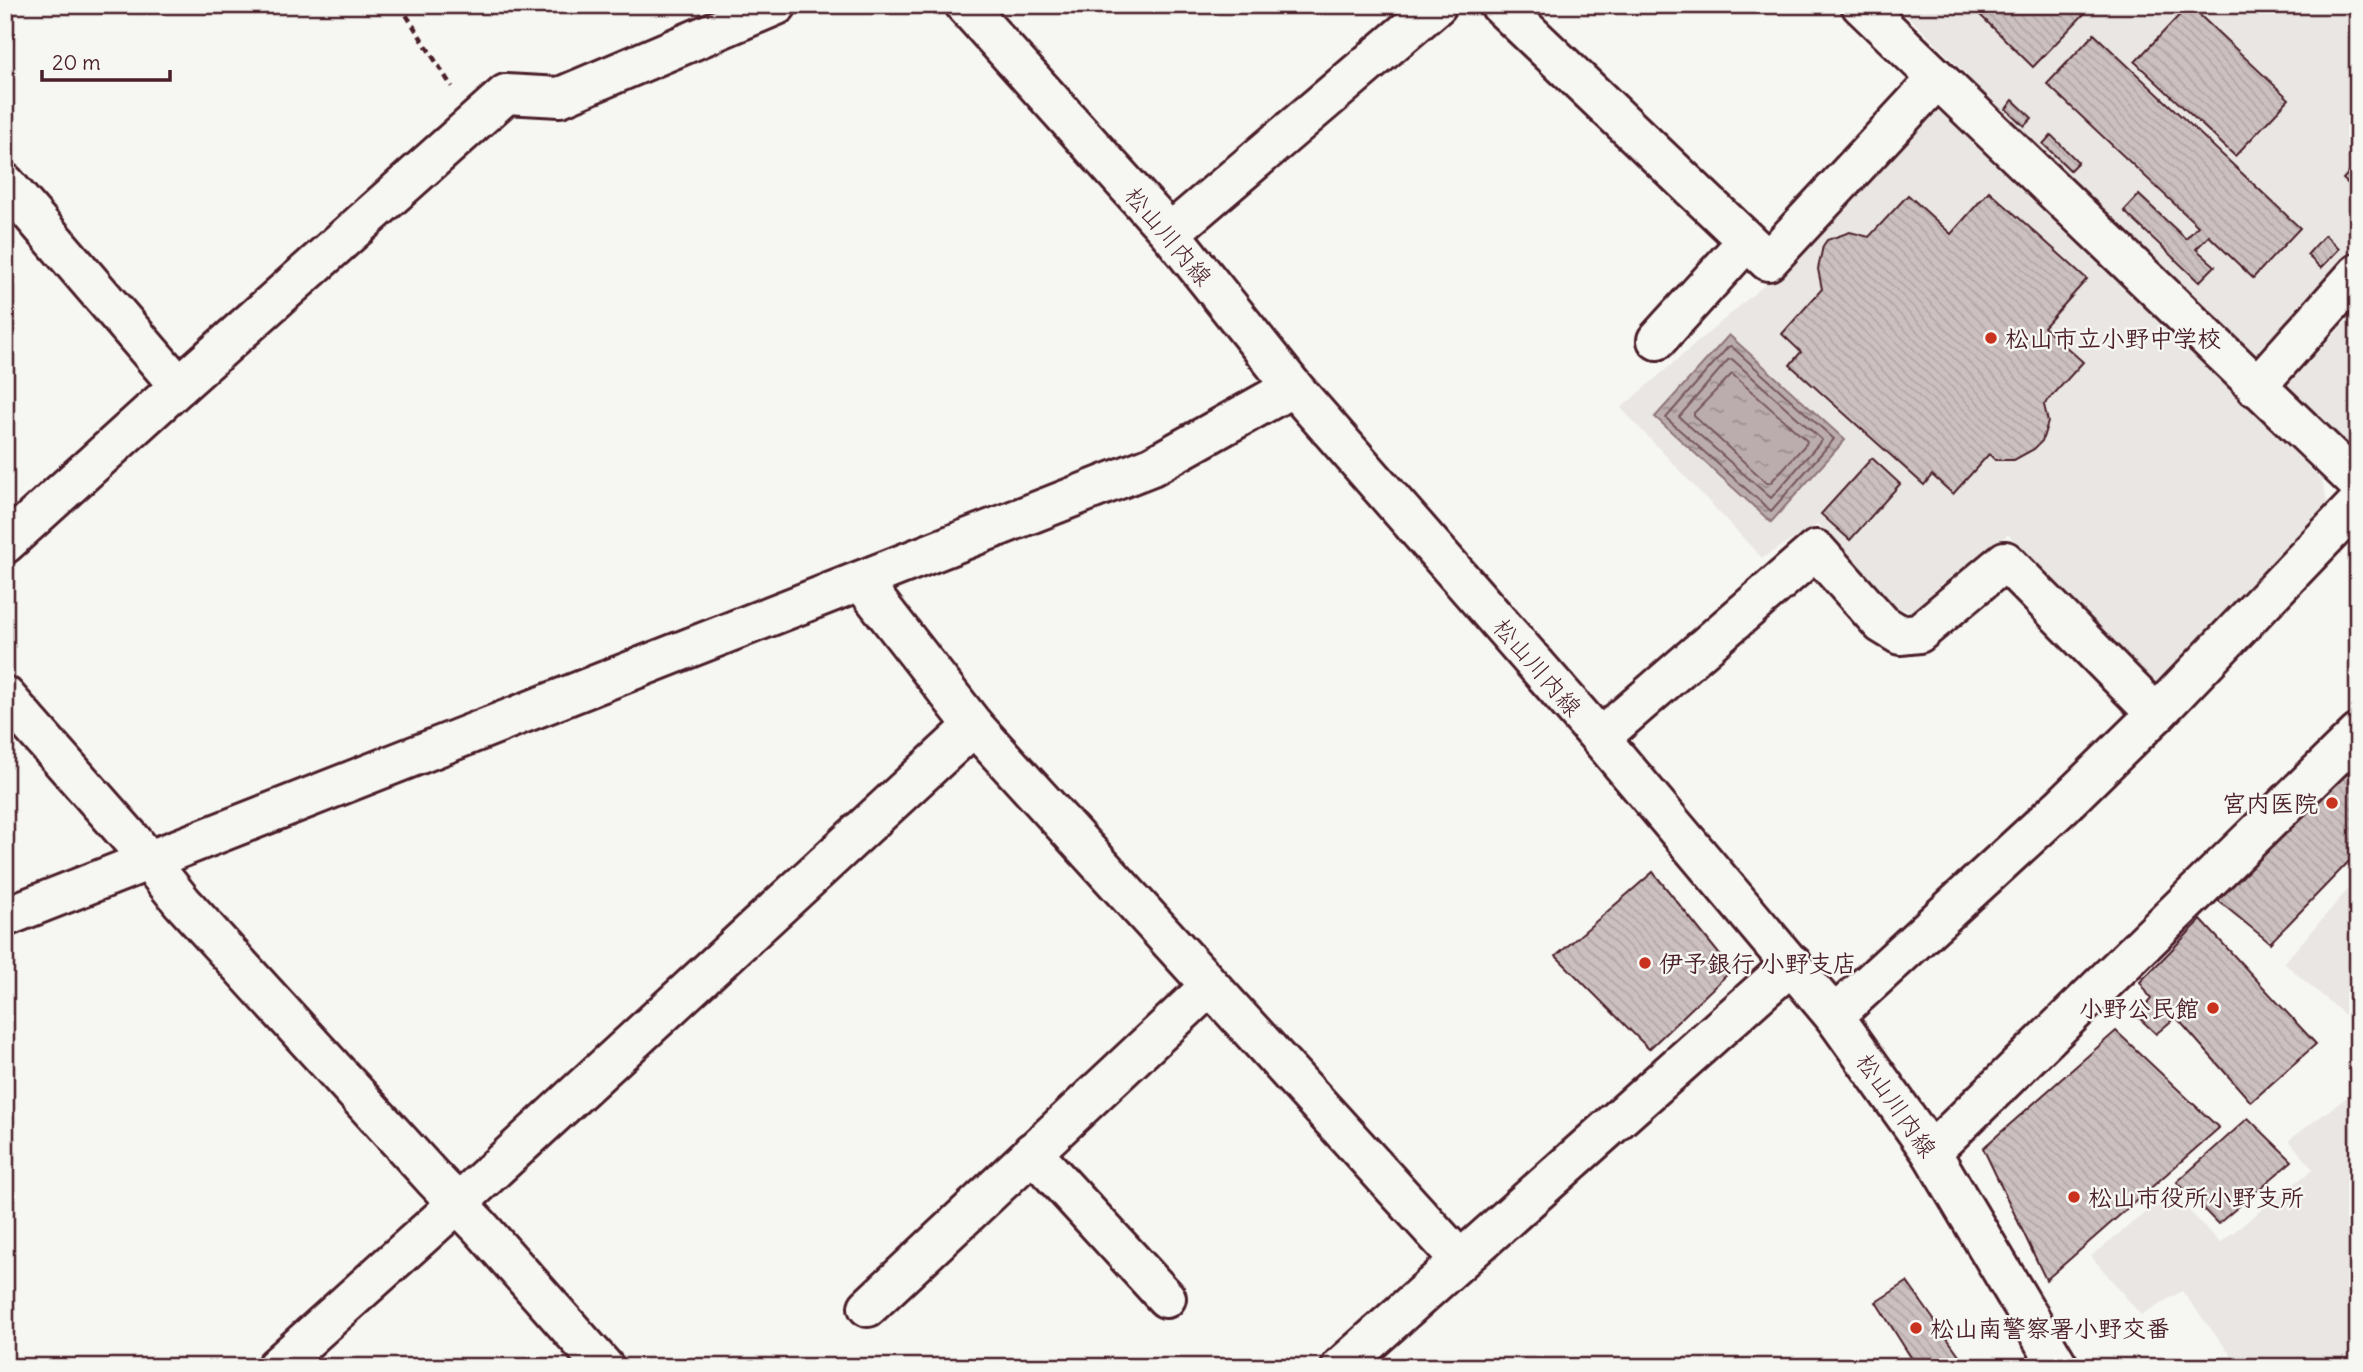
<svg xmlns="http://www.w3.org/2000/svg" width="2363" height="1372" font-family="Delius,'Klee One',sans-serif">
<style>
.built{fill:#e9e6e3}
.water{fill:url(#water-ripples);stroke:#8e747a;stroke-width:2}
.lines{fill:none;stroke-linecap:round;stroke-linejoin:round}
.shore{stroke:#77585f;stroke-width:2}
.building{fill:url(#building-back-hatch);stroke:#4a1f2b;stroke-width:2}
.street-casing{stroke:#4a1f2b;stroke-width:44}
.secondary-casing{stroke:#4a1f2b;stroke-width:44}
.path{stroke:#4a1f2b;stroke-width:4.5;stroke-dasharray:7 5;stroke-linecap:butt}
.street{stroke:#f6f6f2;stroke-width:38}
.secondary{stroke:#f6f6f2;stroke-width:38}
.poi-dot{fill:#c8321e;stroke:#f6f6f2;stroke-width:2.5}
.labels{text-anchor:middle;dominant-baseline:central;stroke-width:5;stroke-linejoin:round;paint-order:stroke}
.street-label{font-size:24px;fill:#4a1f2b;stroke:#f6f6f2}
.poi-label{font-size:24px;font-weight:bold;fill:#4a1f2b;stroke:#f6f6f2;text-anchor:start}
</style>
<defs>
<pattern id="water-ripples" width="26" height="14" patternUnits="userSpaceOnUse" patternTransform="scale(1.75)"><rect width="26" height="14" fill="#bbadae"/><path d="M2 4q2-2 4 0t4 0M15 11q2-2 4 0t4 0" fill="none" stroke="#9a8c8e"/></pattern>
<pattern id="building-back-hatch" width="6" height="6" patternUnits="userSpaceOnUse" patternTransform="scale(1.75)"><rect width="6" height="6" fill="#ccc1c0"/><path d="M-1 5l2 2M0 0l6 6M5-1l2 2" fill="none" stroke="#b1a5a5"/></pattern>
</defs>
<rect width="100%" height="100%" fill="#f6f6f2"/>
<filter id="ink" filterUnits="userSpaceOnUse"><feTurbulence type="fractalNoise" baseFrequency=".0143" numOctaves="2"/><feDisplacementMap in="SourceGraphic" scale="14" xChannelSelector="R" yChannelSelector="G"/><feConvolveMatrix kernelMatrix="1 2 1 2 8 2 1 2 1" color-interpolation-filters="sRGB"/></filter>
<g filter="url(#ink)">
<g class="built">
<polygon points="1897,5 2358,5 2358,249 2235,389 2322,481 2328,505 2151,687 2008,534 1914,613 1890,605 1818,524 1762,558 1621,408 1762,287 1969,77"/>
<polygon points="2358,309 2358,455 2287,385"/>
<polygon points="2358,878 2358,1026 2284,963"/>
<polygon points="2358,1089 2358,1347 2333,1367 2240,1367 2182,1291 2141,1315 2091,1256 2171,1192 2220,1243 2313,1169 2289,1140"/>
</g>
<polygon class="water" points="1729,335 1845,440 1771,522 1655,417"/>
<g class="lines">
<g class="shore">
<polygon points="1731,346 1834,439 1771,511 1666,418 1728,347"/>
<polygon points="1732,359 1822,440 1771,498 1679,417 1728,360"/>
<polygon points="1732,374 1807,441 1806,444 1770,483 1767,483 1694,416 1694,413"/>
</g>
</g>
<g class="building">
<polygon points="1970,5 2075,5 2084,14 2033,67"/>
<polygon points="2189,5 2289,99 2235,156 2135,62"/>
<polygon points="2094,34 2300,228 2253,278 2209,236 2196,249 2215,266 2199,282 2124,211 2139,195 2186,239 2198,226 2047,84"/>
<polygon points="2013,100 2032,118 2024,126 2006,109"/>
<polygon points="2051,135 2078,162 2070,170 2043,144"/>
<polygon points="2358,163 2358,193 2343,179"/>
<polygon points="1989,191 2087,279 2044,327 2083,362 2044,405 2048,422 2042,441 2034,449 2014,460 1995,460 1989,454 1953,494 1932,475 1924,485 1790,365 1801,352 1782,334 1822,289 1818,269 1823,246 1827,240 1850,232 1869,237 1908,195 1951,234"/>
<polygon points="2325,235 2339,249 2321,268 2307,255"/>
<polygon points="1872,458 1900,484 1850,540 1821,514"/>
<polygon points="2358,754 2358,852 2270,943 2210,894"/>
<polygon points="1653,872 1732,970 1649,1049 1556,956"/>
<polygon points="2201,920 2316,1044 2251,1102 2176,1017 2156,1034 2137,1016 2151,999 2140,982"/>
<polygon points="2116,1031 2219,1128 2046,1280 1983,1148"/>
<polygon points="2248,1118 2292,1161 2218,1224 2177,1182"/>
<polygon points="1907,1282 1959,1355 1940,1367 1917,1367 1876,1302"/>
</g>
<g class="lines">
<defs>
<g id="street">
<polyline points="1500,5 1768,261 1937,79"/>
<polyline points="1861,5 2358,483"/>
<polyline points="5,183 179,386 5,544"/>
<polyline points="1170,233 1437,5"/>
<polyline points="1657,340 1746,242"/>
<polyline points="179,386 506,94 560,97 777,5"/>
<polyline points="2256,387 2358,273"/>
<polyline points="861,581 974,726 1460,1260"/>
<polyline points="5,696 132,840 182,902 433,1178 480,1227 604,1367"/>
<polyline points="1600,738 1816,550 1882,624 1900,635 1919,633 2005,561 2156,714 2358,503"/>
<polyline points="5,917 1152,466 1293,387"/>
<polyline points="1834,1016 2061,807 2156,714"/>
<polyline points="1032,1152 1166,1298"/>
<polyline points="1931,1152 2358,734"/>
<polyline points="868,1307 1210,986"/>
<polyline points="276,1367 457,1204 974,726"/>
<polyline points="1341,1367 1792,964"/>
</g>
<polyline id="secondary" points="965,5 1170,233 1293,387 1600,738 1834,1016 1931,1152 2059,1367"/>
</defs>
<use href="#street" class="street-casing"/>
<use href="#secondary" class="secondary-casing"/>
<polyline class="path" points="400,5 452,87"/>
<use href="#street" class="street"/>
<use href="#secondary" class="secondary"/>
</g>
</g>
<g class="poi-dot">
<circle cx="1991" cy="338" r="7"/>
<circle cx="2332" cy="803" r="7"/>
<circle cx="1645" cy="963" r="7"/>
<circle cx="2213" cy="1008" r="7"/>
<circle cx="2074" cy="1197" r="7"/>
<circle cx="1916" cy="1328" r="7"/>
</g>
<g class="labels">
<g class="street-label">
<text transform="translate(1169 236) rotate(50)">松山川内線</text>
<text transform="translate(1538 667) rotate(49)">松山川内線</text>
<text transform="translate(1897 1105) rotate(55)">松山川内線</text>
</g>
<g class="poi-label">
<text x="2005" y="338">松山市立小野中学校</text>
<text x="2318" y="803" text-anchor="end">宮内医院</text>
<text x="1659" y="963">伊予銀行 小野支店</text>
<text x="2199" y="1008" text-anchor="end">小野公民館</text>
<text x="2088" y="1197">松山市役所小野支所</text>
<text x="1930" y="1328">松山南警察署小野交番</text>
</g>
</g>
<rect width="2363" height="1372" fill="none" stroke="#f6f6f2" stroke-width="28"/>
<rect x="14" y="14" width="2335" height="1344" fill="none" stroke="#4a1f2b" stroke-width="2.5" filter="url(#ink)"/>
<path d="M42 70v10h128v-10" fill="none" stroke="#4a1f2b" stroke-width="3.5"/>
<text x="52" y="70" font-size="21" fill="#4a1f2b" stroke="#f6f6f2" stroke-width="5" paint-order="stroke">20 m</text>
</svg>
